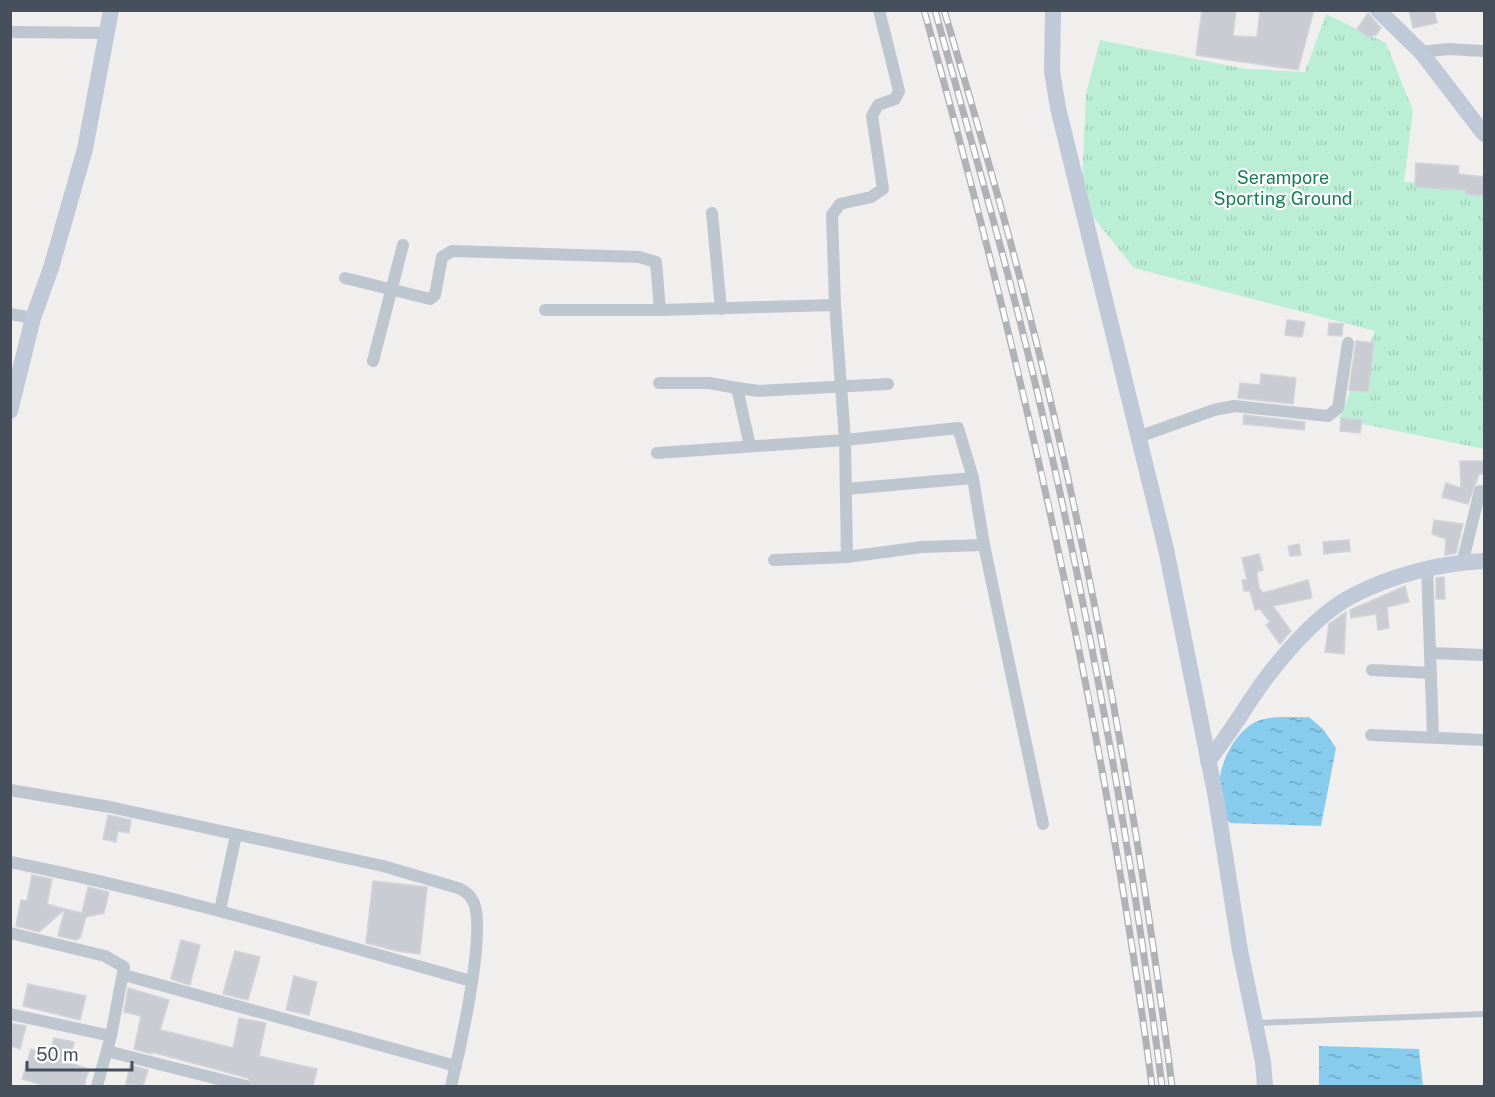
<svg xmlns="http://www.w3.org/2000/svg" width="1495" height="1097" font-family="'Public Sans',sans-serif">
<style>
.park{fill:url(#park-tufts)}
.water{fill:url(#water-ripples)}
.building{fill:#caccd4;stroke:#d2d3da;stroke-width:1.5}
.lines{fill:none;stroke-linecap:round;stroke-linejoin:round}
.lane{stroke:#bec6d0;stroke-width:6}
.street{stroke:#bec6d0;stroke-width:12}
.secondary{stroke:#c0c9d7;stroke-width:16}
.rail-casing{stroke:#b0b2b8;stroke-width:7}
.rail{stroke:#fff;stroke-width:4.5;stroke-dasharray:14;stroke-linecap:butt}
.labels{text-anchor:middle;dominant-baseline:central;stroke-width:4.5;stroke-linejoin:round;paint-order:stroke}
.park-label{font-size:18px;fill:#157e55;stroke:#fff}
</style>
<defs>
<pattern id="park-tufts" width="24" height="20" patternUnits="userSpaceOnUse" patternTransform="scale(1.5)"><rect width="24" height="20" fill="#bbefd5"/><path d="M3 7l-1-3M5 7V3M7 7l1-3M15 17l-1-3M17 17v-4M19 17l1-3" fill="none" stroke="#a2cfb9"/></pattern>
<pattern id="water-ripples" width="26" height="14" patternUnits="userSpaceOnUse" patternTransform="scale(1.5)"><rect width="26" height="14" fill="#87cced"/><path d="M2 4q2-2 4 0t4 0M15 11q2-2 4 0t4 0" fill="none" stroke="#70a8c3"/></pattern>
</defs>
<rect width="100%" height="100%" fill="#f1eeee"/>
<polygon class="park" points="1326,14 1386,43 1413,111 1404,182 1440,182 1484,188 1484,449 1339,419 1375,331 1134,268 1081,202 1086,94 1100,40 1246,69 1305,72"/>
<g class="water">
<path d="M1309,717L1323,729L1336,748L1321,826L1230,823C1204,797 1226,734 1258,721C1271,715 1294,718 1309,717Z"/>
<polygon points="1319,1046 1419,1049 1423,1086 1319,1086"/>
</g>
<g class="building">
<polygon points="1202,10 1236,10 1233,36 1257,37 1260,10 1314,10 1298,70 1196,55"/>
<polygon points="1409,10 1434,10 1437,23 1413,28"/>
<polygon points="1368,13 1381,28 1376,35 1368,37 1357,29"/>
<polygon points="1416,163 1459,166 1458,174 1485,177 1485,196 1466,194 1466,190 1415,187"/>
<polygon points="1287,320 1305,322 1302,337 1285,335"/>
<polygon points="1329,323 1343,324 1342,336 1328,335"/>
<polygon points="1356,341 1374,343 1368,392 1349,390"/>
<polygon points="1261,374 1296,378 1293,404 1238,398 1240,383 1260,385"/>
<polygon points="1244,415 1305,422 1304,430 1243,424"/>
<polygon points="1341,418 1362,420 1360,433 1340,431"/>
<polygon points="1460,461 1485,461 1485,474 1479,474 1468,504 1442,497 1446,483 1461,488"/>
<polygon points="1434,520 1463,524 1456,553 1445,555 1446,539 1432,534"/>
<polygon points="1349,540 1350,551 1324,554 1323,542"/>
<polygon points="1299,544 1301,555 1290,556 1288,546"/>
<polygon points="1259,554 1263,570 1257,572 1259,588 1263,593 1308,580 1312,598 1273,606 1291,631 1280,644 1266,625 1270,622 1260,609 1255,610 1250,591 1244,591 1242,580 1247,580 1242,558"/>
<polygon points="1444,577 1445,599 1436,599 1436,578"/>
<polygon points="1405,586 1409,602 1387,607 1389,628 1378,630 1376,614 1351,618 1350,610"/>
<polygon points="1346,612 1344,654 1325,652 1329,624"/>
<polygon points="108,815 131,820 129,833 118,831 116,842 103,839"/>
<polygon points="32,875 52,879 47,904 65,909 39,932 16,926 21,900 27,901"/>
<polygon points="373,881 427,887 420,954 397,951 366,943"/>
<polygon points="88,887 109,892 104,913 86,917 80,938 76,940 58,936 65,909 82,913"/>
<polygon points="181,940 200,945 190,985 171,979"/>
<polygon points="235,951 260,957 248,1000 223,994"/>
<polygon points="294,976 317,982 309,1015 286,1010"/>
<polygon points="28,984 86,996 80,1020 23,1006"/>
<polygon points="128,988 169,1000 160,1030 177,1034 233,1048 239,1018 266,1023 259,1056 317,1069 313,1086 254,1086 248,1078 152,1052 152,1054 134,1049 141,1016 124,1012"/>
<polygon points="10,1023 26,1026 20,1049 10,1046"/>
<polygon points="54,1038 74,1042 70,1063 89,1069 84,1086 46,1086 22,1079 31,1049 50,1055"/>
<polygon points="130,1065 148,1070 143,1086 126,1084"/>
</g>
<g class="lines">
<polyline class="lane" points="1258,1023 1484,1014"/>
<g class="street">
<polyline points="879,10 899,91 895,99 878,105 872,116 883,189 871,197 840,204 832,215 835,305 845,440 847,557 922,547 984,545"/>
<polyline points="10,32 108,33"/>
<polyline points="1421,52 1448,49 1484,51"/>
<polyline points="712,213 721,309"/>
<polyline points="345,278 430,299 435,295 442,257 452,251 639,257 656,262 660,310"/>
<polyline points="545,310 660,310 835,305"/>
<polyline points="10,314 33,318"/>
<polyline points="373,361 403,245"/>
<polyline points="659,383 709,383 737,388"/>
<polyline points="1138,437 1214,410 1234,406 1328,416 1338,408 1348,343"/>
<polyline points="750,446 737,388 759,391 888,384"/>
<polyline points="657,453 845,440 958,428 973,478 984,545 1043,824"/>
<polyline points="846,489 973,478"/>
<polyline points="774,560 847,557"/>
<polyline points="1462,564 1480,491"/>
<polyline points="1427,567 1433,737"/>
<polyline points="1430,653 1484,655"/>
<polyline points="1372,670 1431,673"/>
<polyline points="1371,735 1484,740"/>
<path d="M10,790L110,807L383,866L458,888C465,891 471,895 474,903C486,934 460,1050 451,1086"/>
<path d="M10,862C166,893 318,938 471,981"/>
<polyline points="220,910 236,835"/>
<polyline points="10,933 105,956 124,967 111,1036 97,1086"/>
<polyline points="124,975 456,1066"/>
<polyline points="10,1014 111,1036"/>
<polyline points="107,1051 246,1086"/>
</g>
<g class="secondary">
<polyline points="1053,10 1052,71 1058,108 1166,549 1216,798 1240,950 1263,1062 1265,1086"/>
<polyline points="1378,10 1421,52 1484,134"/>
<polyline points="10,411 33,318 51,268 85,149 111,10"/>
<path d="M1208,761C1230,734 1246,705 1266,678C1289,648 1319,613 1352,596C1392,575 1440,563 1484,561"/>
</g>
<defs>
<g id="rail">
<path d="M924,10C1023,364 1104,722 1152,1086"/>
<path d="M935,10C972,145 1012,280 1043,417C1094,638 1133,862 1162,1086"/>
<path d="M944,10C984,145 1023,280 1054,416C1105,638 1144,861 1172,1086"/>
</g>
</defs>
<use href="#rail" class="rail-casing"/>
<use href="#rail" class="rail"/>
</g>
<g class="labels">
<g class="park-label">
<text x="1283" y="177">Serampore<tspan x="1283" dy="21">Sporting Ground</tspan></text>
</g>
</g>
<rect width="1495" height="1097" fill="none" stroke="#464f5c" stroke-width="24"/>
<path d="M27 1061v9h105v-9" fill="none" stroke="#464f5c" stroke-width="3"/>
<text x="36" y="1061" font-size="18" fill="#464f5c" stroke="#ffffff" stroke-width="4.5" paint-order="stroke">50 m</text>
</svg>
